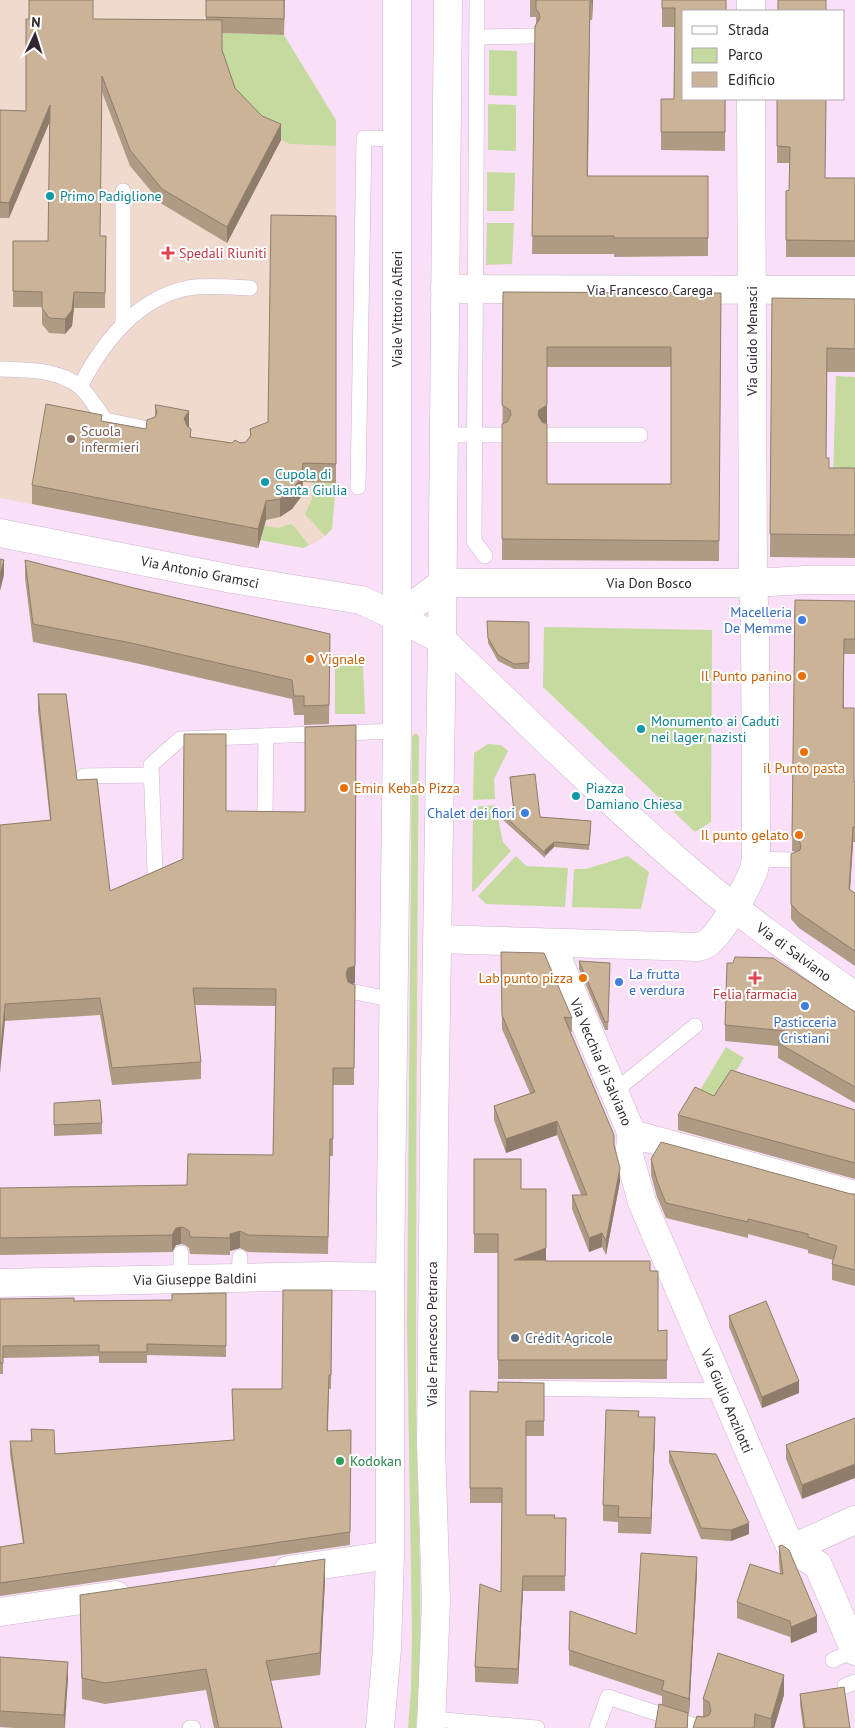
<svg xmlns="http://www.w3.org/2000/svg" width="855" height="1728" font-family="'PT Sans',sans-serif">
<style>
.medical{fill:#f0dace}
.green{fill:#c5da9f}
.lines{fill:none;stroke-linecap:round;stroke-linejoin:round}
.lane-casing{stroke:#ceb4ce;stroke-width:16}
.street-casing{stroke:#ceb4ce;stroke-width:29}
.secondary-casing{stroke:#ceb4ce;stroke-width:29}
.lane{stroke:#fff;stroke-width:15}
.street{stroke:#fff;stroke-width:28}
.secondary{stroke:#fff;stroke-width:28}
.wall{fill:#af9a83;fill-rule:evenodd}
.shaded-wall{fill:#8e7d6a}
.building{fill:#cbb398;stroke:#8e7d6a;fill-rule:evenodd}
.culture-dot{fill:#0f9aa8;stroke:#fff;stroke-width:2}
.health-dot{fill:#e0444e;stroke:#fff;stroke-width:2}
.education-dot{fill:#8d6e63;stroke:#fff;stroke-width:2}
.shop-dot{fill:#3f7fe0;stroke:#fff;stroke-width:2}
.food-dot{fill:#e8710a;stroke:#fff;stroke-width:2}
.service-dot{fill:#5c6f8a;stroke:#fff;stroke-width:2}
.leisure-dot{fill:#2e9e5b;stroke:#fff;stroke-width:2}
.labels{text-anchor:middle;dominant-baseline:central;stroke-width:4;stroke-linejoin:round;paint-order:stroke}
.culture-label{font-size:14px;fill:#0d838f;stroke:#fff;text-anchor:start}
.health-label{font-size:14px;fill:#be3a42;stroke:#fff;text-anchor:start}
.street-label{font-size:14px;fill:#312731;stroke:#fff}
.education-label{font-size:14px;fill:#785e54;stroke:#fff;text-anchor:start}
.shop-label{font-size:14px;fill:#366cbe;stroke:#fff;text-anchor:end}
.food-label{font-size:14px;fill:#c56008;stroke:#fff;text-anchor:end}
.service-label{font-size:14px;fill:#4e5e75;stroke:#fff;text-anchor:start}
.leisure-label{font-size:14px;fill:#27864d;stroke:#fff;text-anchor:start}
</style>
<rect width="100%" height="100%" fill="#fadff9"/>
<polygon class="medical" points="0,0 285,0 284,35 290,144 336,146 336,483 332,529 320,540 303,548 261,540 258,548 0,498"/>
<g class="green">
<polygon points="222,33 284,35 336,120 336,146 290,144 262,131 235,103 222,65"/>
<polygon points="489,50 517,51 517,96 489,95"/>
<polygon points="488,104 516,105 516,151 488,150"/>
<polygon points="487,172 515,173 514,211 487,211"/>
<polygon points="487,223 514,223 512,264 486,265"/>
<polygon points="836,376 855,377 855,481 833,480"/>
<polygon points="313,482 336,483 332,529 325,536 305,514 312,499"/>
<polygon points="292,524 309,545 303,548 260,540 264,526 278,528"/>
<polygon points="544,627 712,630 711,822 695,832 543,687"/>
<polygon points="335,654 355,659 363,666 365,714 335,714"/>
<path d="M416,733L419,736C417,954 416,1172 416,1389C416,1502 426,1616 416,1728H408L411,1690L412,1634L407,1325L412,736Z"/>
<polygon points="488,744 501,745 508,751 494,779 495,799 473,800 474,753"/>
<polygon points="495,805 503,842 511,851 473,892 472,891 473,807"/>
<polygon points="516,856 526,866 568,868 565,907 486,904 478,896"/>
<polygon points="628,856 649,872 641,909 572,907 574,869 586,869"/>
<polygon points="726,1047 744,1058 715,1106 697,1095"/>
</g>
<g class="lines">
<defs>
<g id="lane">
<polyline points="477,0 474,541 485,556"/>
<polyline points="477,37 531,36"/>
<polyline points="123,324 123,191"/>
<path d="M0,369C27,370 56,369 79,386C89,394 97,409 105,420L148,429"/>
<path d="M80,387C102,343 137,298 188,288C208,285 229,287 250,288"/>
<polyline points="444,435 502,435"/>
<polyline points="547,435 640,435"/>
<polyline points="358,487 364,138 397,139"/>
<polyline points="84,776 151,775"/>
<polyline points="265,811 266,736"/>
<polyline points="756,859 792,860"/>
<polyline points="155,872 151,765 180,739 397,731"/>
<polyline points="355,992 394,1000"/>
<polyline points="615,1091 695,1026"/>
<polyline points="181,1253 181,1279"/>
<polyline points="239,1278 240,1257"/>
<polyline points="524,1388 723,1391"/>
<polyline points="833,1660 854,1650"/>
<polyline points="845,1686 855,1682"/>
<polyline points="433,1719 537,1728"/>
<polyline points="190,1728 193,1728"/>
<polyline points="597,1728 608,1697 702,1728"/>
</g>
<g id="street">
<polyline points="751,0 751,11"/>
<polyline points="445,289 855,290"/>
<path d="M855,580H806L753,583H443L397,617L442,640C521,715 598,792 680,863C735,911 795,954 855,996"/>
<path d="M438,939L698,947C702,946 706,945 709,942C721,933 749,885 754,869C757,859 756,848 756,838L755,625L753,583L751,99"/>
<polyline points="551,943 632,1134 855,1195"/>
<polyline points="632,1134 629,1155 642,1202 791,1549 818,1565 855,1651"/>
<polyline points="0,1283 327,1276 390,1277"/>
<polyline points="791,1549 855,1520"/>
<polyline points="288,1570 390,1555"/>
<polyline points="0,1612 116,1595"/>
</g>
<g id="secondary">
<polyline points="0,533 232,579 361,600 397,617"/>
<polyline points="380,1728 387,1648 390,1555 390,1277 397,731 397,0"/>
<polyline points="431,1728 436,1601 431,1444 434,1135 442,640 448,0"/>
</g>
</defs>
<use href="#lane" class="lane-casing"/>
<use href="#street" class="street-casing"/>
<use href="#secondary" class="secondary-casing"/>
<use href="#lane" class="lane"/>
<use href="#street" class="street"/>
<use href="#secondary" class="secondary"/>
</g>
<g class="wall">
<polygon points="206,0 285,0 284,35 222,33 222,50 235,88 281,140 227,243 162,204 130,166 102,92 100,236 106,236 105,308 74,308 72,326 65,334 49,333 42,324 42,307 13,307 13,241 48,241 50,121 9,218 0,218 0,110 26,111 93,19 206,20"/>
<polygon points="530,0 593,0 592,20 590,20 588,176 708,176 708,256 614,257 614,254 532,254 536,17 530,17"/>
<polygon points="662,0 726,0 725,151 661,150 661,99 674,99 675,27 662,27"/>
<polygon points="777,99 825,178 855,178 855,257 786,257 786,191 789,190 790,163 777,163"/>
<polygon points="336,216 336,483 303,482 301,497 292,509 280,517 266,520 258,548 32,504 32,485 102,421 146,429 155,416 155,405 189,428 191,437 232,443 246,442 250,436 250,429 268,422"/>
<path d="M503,292L721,293L719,561L502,560ZM547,367H671V484H547Z"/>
<polygon points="772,298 855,299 855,372 827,372 826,458 829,468 855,468 855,558 770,557"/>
<polygon points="25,560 130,587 330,634 329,724 304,725 304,715 294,715 292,699 131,662 33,642 25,578"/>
<polygon points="795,600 855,601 855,654 844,654 844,708 854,782 855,782 855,842 853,842 850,890 855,893 855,966 799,928 791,919 791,854 796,852 792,851"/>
<polygon points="487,621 529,622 529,669 514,669 498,661 488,643"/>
<polygon points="38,694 77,780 110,891 183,859 226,811 355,983 353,984 355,985 354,1085 333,1085 333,1156 330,1156 328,1254 248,1252 240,1248 230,1251 230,1255 190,1254 189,1248 185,1245 181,1244 176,1245 172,1252 0,1255 0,1188 187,1185 273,1155 276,1006 195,1005 201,1062 201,1079 112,1085 100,1015 5,1021 0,825 50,820 38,711"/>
<polygon points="510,777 540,817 591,827 589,850 554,847 545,856 545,858 502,819 502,814 512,814 514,812 510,783"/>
<polygon points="501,952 572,1018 572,1032 570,1031 614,1146 620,1181 606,1255 602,1247 589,1252 572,1209 572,1195 581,1195 557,1135 506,1153 494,1120 494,1106 530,1093 502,1029"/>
<polygon points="579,961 610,963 608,1030 605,1030 579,969"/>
<polygon points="855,1012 855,1103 778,1058 778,1046 725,1041 725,1025"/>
<polygon points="714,1096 855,1110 855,1179 678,1130 678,1115"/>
<polygon points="54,1103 102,1123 102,1134 54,1136"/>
<polygon points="474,1159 521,1189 546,1189 546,1261 650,1271 658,1331 667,1330 667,1379 498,1379 498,1253 474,1253"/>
<polygon points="651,1159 851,1194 855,1194 855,1286 832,1280 832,1264 833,1260 808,1253 808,1250 748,1234 748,1238 666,1218 657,1197 651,1175"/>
<polygon points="332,1290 331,1389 329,1389 328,1431 351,1430 350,1545 0,1596 0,1547 23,1544 10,1454 10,1441 31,1441 31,1429 55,1454 234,1440 232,1389 282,1389"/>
<polygon points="226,1293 226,1357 147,1355 147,1363 99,1363 99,1356 3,1358 3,1374 0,1374 0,1299 74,1301 172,1300"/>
<polygon points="729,1316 799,1393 762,1408 729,1327"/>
<polygon points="544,1383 544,1436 526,1436 526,1515 555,1518 566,1518 565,1591 523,1591 518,1684 475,1682 475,1667 501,1592 502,1503 470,1503 470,1391 498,1392"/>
<polygon points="639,1417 655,1433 651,1534 618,1533 618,1522 603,1521 603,1505"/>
<polygon points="855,1418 802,1499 786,1459 786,1445"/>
<polygon points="669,1451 749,1534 731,1541 701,1539 669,1462"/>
<polygon points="779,1546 817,1632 791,1643 790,1637 737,1618 737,1602 780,1574 779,1562"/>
<polygon points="697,1572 689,1714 688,1713 688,1728 662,1705 662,1696 569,1665 569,1650 636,1634"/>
<polygon points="325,1580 320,1675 270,1681 282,1728 214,1728 206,1690 105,1704 82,1699 80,1595"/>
<polygon points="0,1657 68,1678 65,1728 14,1728 0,1727"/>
<polygon points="800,1694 850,1728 803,1728 800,1704"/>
<polygon points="784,1695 774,1728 693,1728 703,1717 703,1699"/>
</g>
<g class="shaded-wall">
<polygon points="592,0 593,0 592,20"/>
<polygon points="50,105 50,121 9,218 9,203"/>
<polygon points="281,124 281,140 227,243 227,227"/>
<polygon points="74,292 74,308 72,326 65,334 65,319"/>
<polygon points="547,405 547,426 539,430 538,415 539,410"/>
<polygon points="189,411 189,430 184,437 184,418"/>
<polygon points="303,463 303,482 301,497 292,509 280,517 280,499"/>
<polygon points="266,501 266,520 258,548 258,529"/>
<polygon points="4,560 4,575 0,591 0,575"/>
<polygon points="356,725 355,983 348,985 346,974 348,968"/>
<polygon points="853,827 853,842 849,904 849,889"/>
<polygon points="554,842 554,847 545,856 545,850"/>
<polygon points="5,1004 5,1021 0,1073 0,1056"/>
<polygon points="557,1121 557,1135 506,1153 506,1139"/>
<polygon points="620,1168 620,1181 606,1255 606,1241"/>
<polygon points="181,1227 181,1244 176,1245 172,1252 172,1235 176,1228"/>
<polygon points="240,1231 240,1248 230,1251 230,1255 230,1234"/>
<polygon points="602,1233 602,1247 589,1252 589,1238"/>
<polygon points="546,1248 546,1267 514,1260"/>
<polygon points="799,1381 799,1393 762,1408 762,1397"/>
<polygon points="655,1417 655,1433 651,1534 651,1518"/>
<polygon points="855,1464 855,1478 802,1499 802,1485"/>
<polygon points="749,1523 749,1534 731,1541 731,1530"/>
<polygon points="697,1557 697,1572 689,1714 689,1699"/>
<polygon points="325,1559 325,1580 320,1675 320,1653"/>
<polygon points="523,1576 523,1591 518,1684 518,1669"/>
<polygon points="817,1616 817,1632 791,1643 791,1627"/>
<polygon points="68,1662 68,1678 64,1728 64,1715"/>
<polygon points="784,1675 784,1695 774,1728 771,1728 771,1719"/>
</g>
<g class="building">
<polygon points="29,0 93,0 93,19 222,20 222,50 235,88 262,116 281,124 227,227 162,189 130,150 102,76 100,236 106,236 105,293 74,292 72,310 65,319 49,318 42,308 42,292 13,291 13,241 48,241 50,105 9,203 0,202 0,110 26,111 26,19 29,19"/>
<polygon points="206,0 284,0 284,19 206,17"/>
<polygon points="536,0 592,0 592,2 590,1 587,176 708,176 708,238 614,238 614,236 532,236 535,26 540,18 539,13 536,9"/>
<polygon points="662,0 726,0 726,11 684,11 684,99 725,99 725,132 661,132 661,99 674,99 675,8 662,8"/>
<rect x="778" y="0" width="48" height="11"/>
<polygon points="777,99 826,99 825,178 855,178 855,241 786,240 786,191 789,190 790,147 777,146"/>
<polygon points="271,215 336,216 336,464 303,463 301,478 292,490 280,499 266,501 258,529 32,485 46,404 102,415 101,421 146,429 147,420 155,417 157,413 155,405 157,405 189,411 184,418 187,426 191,429 190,437 232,443 235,440 240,443 246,442 251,435 250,429 268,422"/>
<path d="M503,292L721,293L719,541L502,539V424L507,422L511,415L510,410L502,405ZM547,347H671V484H547V424L542,422L538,415L539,410L547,405Z"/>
<polygon points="772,298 855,299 855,349 827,348 826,458 829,458 829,468 855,468 855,535 770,534"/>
<polygon points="0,559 4,560 0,575"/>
<polygon points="25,560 130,587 330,634 329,705 304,706 304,696 294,696 292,680 131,643 33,624"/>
<polygon points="795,600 855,601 855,639 844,639 843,708 854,708 854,782 855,782 855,827 853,827 849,889 855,893 855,951 799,913 791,904 791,854 800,850 801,845 797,837 792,836"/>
<polygon points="487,621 529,622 529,663 514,664 498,655 488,638"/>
<polygon points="38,694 66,694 77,780 97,779 110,891 183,859 184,734 226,734 226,811 305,812 305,727 356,725 355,966 348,968 346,974 348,982 355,985 354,1068 333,1068 333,1139 330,1139 328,1237 248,1235 240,1231 230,1234 230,1238 190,1237 189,1231 185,1228 181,1227 176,1228 172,1235 0,1238 0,1188 187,1185 188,1154 273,1155 276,989 193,988 201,1062 112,1068 100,998 5,1004 0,1056 0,825 51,820"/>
<polygon points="535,774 540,817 591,821 589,845 554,842 545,850 545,853 502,814 512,814 514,811 510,777"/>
<polygon points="501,952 544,953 572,1018 564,1017 614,1135 614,1145 620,1168 606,1241 602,1233 589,1238 572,1195 587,1195 557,1121 506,1139 494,1106 535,1092 502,1015"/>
<polygon points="735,957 773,958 855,1012 855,1087 778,1043 785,1031 725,1025 727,963 733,963"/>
<polygon points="579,961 610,963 608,1022 605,1022"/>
<polygon points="731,1070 855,1110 855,1163 678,1115 695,1087 714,1096"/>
<polygon points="100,1100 102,1123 54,1125 54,1103"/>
<polygon points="661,1142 851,1194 855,1194 855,1270 832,1264 837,1246 808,1237 808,1234 748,1219 748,1222 666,1203 657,1181 651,1159"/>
<polygon points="474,1159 521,1159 521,1189 546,1189 546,1248 514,1260 546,1260 546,1261 650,1261 650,1271 658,1271 658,1331 667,1330 667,1360 498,1360 498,1234 474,1234"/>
<polygon points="283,1290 332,1290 331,1375 329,1375 327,1431 351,1430 350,1532 0,1583 0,1547 24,1543 10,1441 32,1441 31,1429 54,1430 55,1454 234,1440 232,1389 282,1389"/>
<polygon points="226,1293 226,1346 147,1344 147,1352 99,1352 99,1345 3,1346 3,1363 0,1363 0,1299 74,1298 74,1301 172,1300 172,1294"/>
<polygon points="766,1301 799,1381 762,1397 729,1316"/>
<polygon points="498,1382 544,1383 544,1421 526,1421 526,1515 555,1515 554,1518 566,1518 565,1576 523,1576 518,1669 475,1667 480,1584 501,1592 502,1488 470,1488 470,1391 498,1392"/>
<polygon points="606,1410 639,1411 638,1417 655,1417 651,1518 618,1517 619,1506 603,1505"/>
<polygon points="855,1418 855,1464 802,1485 786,1445"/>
<polygon points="669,1451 716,1454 749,1523 731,1530 701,1528"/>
<polygon points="782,1545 789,1550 817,1616 791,1627 790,1621 737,1602 750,1564 781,1574 783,1574 779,1546"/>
<polygon points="641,1553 697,1557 689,1699 662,1690 664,1681 569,1650 570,1611 636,1634"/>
<polygon points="325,1559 320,1653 266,1661 282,1728 219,1728 206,1669 105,1683 82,1678 80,1595"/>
<polygon points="718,1653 784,1675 771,1719 755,1714 754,1728 693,1728 697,1716 704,1717 709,1715 711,1711 709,1702 703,1699"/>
<polygon points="0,1657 68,1662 64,1715 0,1711"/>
<polygon points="844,1687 850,1728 805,1728 800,1694"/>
<polygon points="659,1704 688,1713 687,1728 655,1728"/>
</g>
<g class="culture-dot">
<circle cx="50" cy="196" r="5"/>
<circle cx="265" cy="482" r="5"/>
<circle cx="641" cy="729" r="5"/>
<circle cx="576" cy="796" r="5"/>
</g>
<g class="health-dot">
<path d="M165.5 245.5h5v5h5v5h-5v5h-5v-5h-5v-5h5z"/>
<path d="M752.5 970.5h5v5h5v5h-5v5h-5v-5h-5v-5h5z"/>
</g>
<circle class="education-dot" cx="71" cy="439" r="5"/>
<g class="shop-dot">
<circle cx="802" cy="620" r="5"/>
<circle cx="525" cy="813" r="5"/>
<circle cx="619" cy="982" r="5"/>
<circle cx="805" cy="1006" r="5"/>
</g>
<g class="food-dot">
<circle cx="310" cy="659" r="5"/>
<circle cx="802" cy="676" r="5"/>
<circle cx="804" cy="752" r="5"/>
<circle cx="344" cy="788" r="5"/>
<circle cx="799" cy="835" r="5"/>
<circle cx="583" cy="978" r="5"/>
</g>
<circle class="service-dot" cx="515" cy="1338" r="5"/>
<circle class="leisure-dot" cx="340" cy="1461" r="5"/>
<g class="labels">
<g class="culture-label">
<text x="60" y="196">Primo Padiglione</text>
<text x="275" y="474">Cupola di<tspan x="275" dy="16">Santa Giulia</tspan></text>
<text x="651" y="721">Monumento ai Caduti<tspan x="651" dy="16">nei lager nazisti</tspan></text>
<text x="586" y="788">Piazza<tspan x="586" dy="16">Damiano Chiesa</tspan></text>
</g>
<g class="health-label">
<text x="179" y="253">Spedali Riuniti</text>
<text x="755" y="994" text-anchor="middle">Felia farmacia</text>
</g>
<g class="street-label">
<text x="650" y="290">Via Francesco Carega</text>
<text transform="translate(397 309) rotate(-90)">Viale Vittorio Alfieri</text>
<text transform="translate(752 341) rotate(-90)">Via Guido Menasci</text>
<text transform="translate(200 572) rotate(11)">Via Antonio Gramsci</text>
<text x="649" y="583">Via Don Bosco</text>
<text transform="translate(794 952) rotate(36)">Via di Salviano</text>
<text transform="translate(601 1062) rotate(67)">Via Vecchia di Salviano</text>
<text transform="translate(195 1279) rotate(-1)">Via Giuseppe Baldini</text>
<text transform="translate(432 1334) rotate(-90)">Viale Francesco Petrarca</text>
<text transform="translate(727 1401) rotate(67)">Via Giulio Anzilotti</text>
</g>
<g class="education-label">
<text x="81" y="431">Scuola<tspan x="81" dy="16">infermieri</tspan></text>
</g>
<g class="shop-label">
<text x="792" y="612">Macelleria<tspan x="792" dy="16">De Memme</tspan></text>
<text x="515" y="813">Chalet dei fiori</text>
<text x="629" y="974" text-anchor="start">La frutta<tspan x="629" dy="16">e verdura</tspan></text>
<text x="805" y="1022" text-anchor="middle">Pasticceria<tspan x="805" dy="16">Cristiani</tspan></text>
</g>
<g class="food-label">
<text x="320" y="659" text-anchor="start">Vignale</text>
<text x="792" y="676">Il Punto panino</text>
<text x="804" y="768" text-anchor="middle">il Punto pasta</text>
<text x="354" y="788" text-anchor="start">Emin Kebab Pizza</text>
<text x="789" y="835">Il punto gelato</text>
<text x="573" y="978">Lab punto pizza</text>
</g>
<g class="service-label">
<text x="525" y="1338">Crédit Agricole</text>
</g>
<g class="leisure-label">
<text x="350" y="1461">Kodokan</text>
</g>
</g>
<rect x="682" y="10" width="162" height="90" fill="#ffffff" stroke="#ada9ad"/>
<rect x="692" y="26" width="25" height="8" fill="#ffffff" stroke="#ada9ad"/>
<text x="728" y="35" font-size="15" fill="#312731">Strada</text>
<rect x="692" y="48" width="25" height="15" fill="#c5da9f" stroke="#ada9ad"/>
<text x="728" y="60" font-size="15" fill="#312731">Parco</text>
<rect x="692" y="72" width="25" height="15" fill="#cbb398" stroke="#ada9ad"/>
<text x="728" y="85" font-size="15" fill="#312731">Edificio</text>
<g transform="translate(35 35) rotate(4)" stroke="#ffffff" stroke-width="4" paint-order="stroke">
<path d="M0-4L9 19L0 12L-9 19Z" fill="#312731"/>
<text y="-8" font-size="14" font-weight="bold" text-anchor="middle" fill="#312731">N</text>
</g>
</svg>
